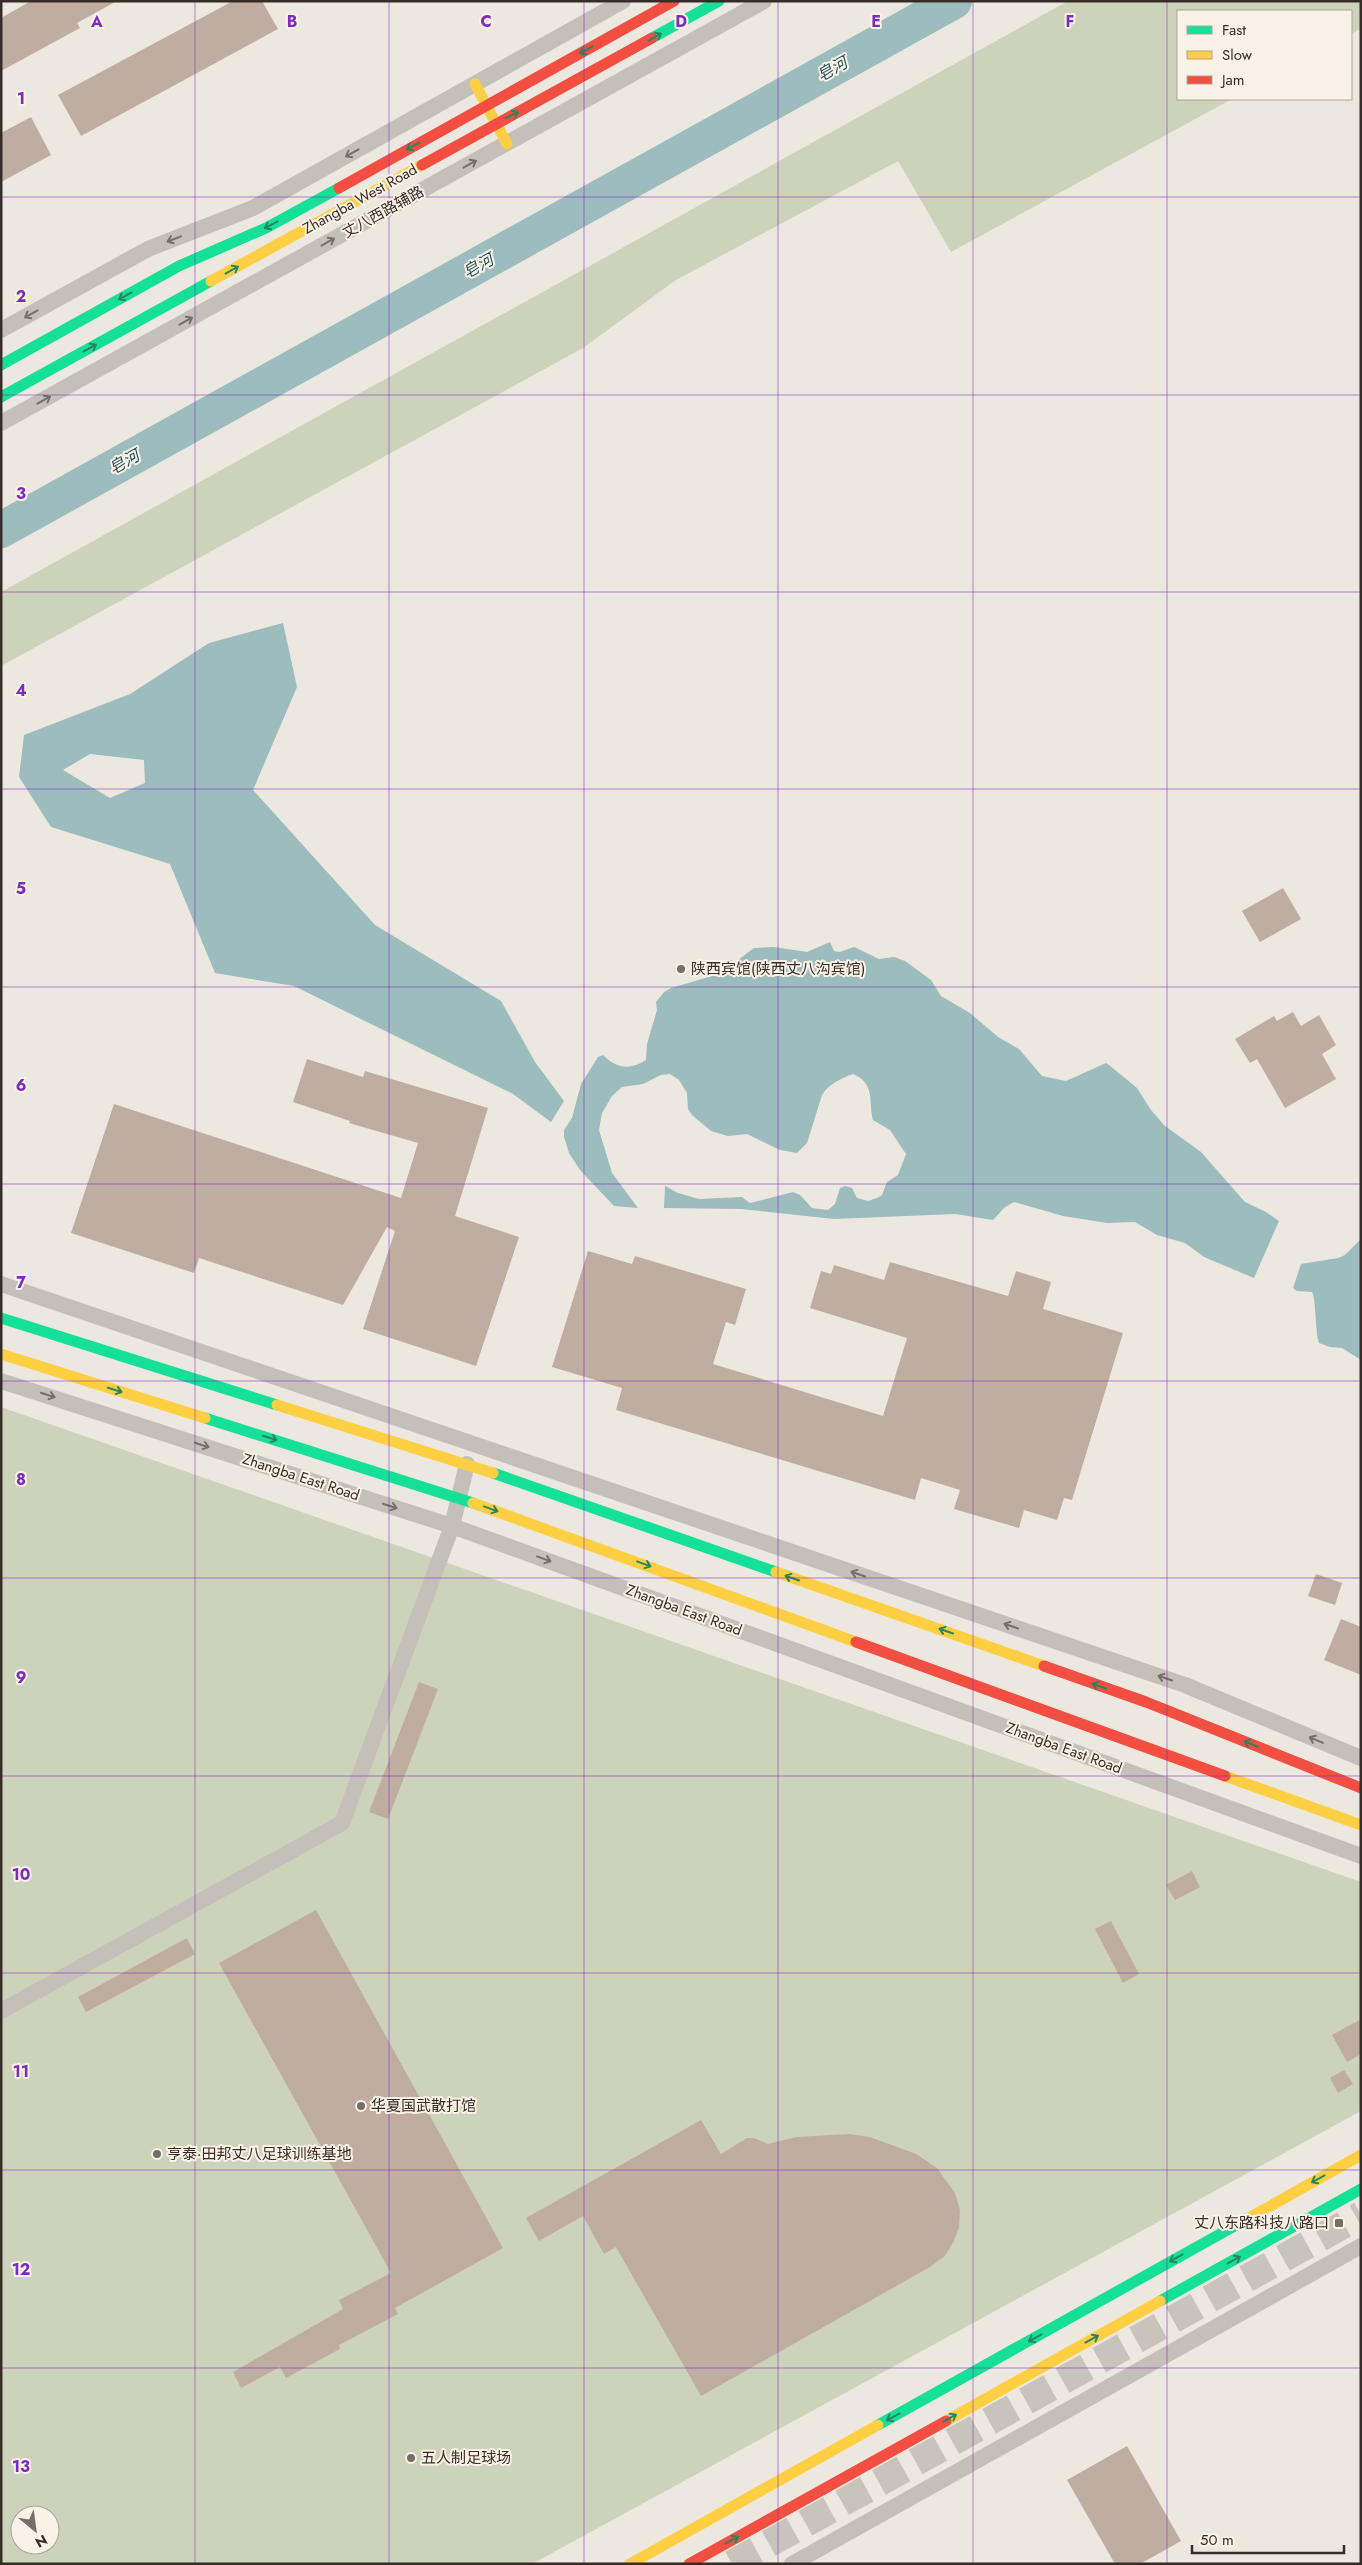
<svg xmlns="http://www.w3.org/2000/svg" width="1362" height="2565" font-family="Jost,'Noto Sans SC',sans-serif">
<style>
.green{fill:#ccd3ba;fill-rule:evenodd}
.water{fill:#9cbcbe;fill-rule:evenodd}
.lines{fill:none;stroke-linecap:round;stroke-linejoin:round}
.river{stroke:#9cbcbe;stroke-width:36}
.building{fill:#c0ada1}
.highway-tunnel{stroke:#c8c3bb;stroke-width:28;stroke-dasharray:28 14;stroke-linecap:butt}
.street{stroke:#c5bfb9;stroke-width:16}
.fast{stroke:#16e098;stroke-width:11}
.slow{stroke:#ffcf43;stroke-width:11}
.jam{stroke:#f24e42;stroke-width:11}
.oneway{stroke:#268660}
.oneway2{stroke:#766f69}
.grid{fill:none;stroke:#7b2cbf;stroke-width:1;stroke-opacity:0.55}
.poi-dot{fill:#766e68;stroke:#faf2e6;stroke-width:2}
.labels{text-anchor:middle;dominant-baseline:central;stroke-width:4;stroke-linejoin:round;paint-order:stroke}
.street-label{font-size:15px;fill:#362d27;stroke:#faf2e6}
.poi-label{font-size:15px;fill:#362d27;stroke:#faf2e6;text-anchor:start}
.water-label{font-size:16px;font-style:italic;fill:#1c4f58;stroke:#faf2e6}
.grid-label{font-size:16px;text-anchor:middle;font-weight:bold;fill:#7b2cbf;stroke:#faf2e6;stroke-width:4;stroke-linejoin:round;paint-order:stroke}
</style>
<rect width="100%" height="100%" fill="#ece8e0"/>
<g class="green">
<polygon points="1068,1 1361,1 1361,29 1351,34 1351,11 1178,11 1178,99 1232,99 951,252 898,161 676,280 583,348 1,666 1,592"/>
<path d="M1,1407L1361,1882V2111L532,2564H1ZM20,2515H50V2545H20Z"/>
</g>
<g class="water">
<path d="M283,623L297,687L253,790L375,925L501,1001L535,1062L564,1101L551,1122L513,1094L294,986L215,973L170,864L51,827L19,777L24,735L130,694L209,643ZM90,754L144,760L145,783L110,798L63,770Z"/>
<path d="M830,942L834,951L840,952L854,947L879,959L894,957L905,961L931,980L941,996L970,1013L998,1037L1019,1049L1042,1076L1066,1081L1106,1063L1109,1065L1137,1088L1151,1110L1165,1126L1201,1152L1245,1202L1266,1212L1279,1221L1254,1278L1204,1257L1185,1243L1157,1235L1135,1222L1107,1223L1063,1216L1014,1202L1004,1208L993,1220L955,1214L834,1219L742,1209L664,1208L665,1186L678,1193L699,1199L742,1197L750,1203L793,1192L800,1195L812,1208L828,1210L835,1204L840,1188L845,1186L852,1188L857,1198L868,1201L877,1198L882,1195L887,1182L898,1175L906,1154L890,1130L873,1120C868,1101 876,1084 853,1074C840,1079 830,1083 822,1095L807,1143L797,1153L780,1150L747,1134L728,1136L711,1131L692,1115L688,1109L687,1093L679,1080L670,1074L661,1075L643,1084L622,1087L612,1096L602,1113L599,1130L612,1173L638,1208L614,1206L580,1170L569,1153L564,1137V1130L572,1118L581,1084L598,1057L603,1055C617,1069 630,1070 646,1060L647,1044L657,1010L656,1002L664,992L671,988L719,974L754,948L774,947L807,952Z"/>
<path d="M1361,1239V1360L1342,1348L1330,1347L1319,1343C1315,1330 1316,1299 1312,1292L1297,1291L1293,1288L1301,1264L1338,1258L1345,1255Z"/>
</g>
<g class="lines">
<polyline class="river" points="1,530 954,1"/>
</g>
<g class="building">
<polygon points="31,1 117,1 77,23 80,28 1,71 1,18"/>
<polygon points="233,1 262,1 278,29 81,136 58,95"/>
<polygon points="31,117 51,155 1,182 1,133"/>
<polygon points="1283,888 1301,919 1260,942 1242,911"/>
<polygon points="1293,1012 1301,1026 1319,1015 1336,1045 1322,1054 1336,1079 1285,1108 1257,1059 1250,1063 1235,1039 1274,1016 1277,1021"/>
<polygon points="307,1059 363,1077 365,1071 488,1108 455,1216 519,1237 476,1366 363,1329 395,1231 387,1227 343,1305 199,1258 194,1273 71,1233 114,1104 401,1198 418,1143 349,1123 350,1121 293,1102"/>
<polygon points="588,1251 632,1264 635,1256 746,1289 735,1325 726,1322 713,1364 883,1416 907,1338 810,1308 821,1271 831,1274 834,1265 884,1280 890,1262 1008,1296 1016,1271 1051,1282 1043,1309 1123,1333 1072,1500 1064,1498 1057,1520 1024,1510 1019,1528 954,1509 960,1490 921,1478 915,1500 616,1410 622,1388 552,1367"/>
<polygon points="1316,1574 1342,1583 1335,1605 1308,1596"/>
<polygon points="1341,1619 1361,1627 1361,1675 1324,1660"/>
<polygon points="419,1682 438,1689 388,1819 369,1812"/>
<polygon points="1192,1871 1200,1887 1175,1900 1166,1885"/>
<polygon points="316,1910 503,2248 395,2308 398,2314 339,2345 340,2349 286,2378 280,2367 241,2388 233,2372 343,2309 339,2300 391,2273 219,1963"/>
<polygon points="1111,1921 1139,1974 1123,1983 1095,1929"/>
<polygon points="187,1938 195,1954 86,2012 78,1997"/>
<polygon points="1361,2019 1361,2054 1347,2062 1332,2035"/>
<polygon points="1344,2070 1353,2084 1338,2093 1330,2078"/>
<polygon points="701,2120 721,2154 747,2138 754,2138 768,2144 796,2137 850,2134 870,2137 916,2154 937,2168 955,2193 960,2210 959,2227 954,2241 945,2256 930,2267 701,2396 616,2247 604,2254 583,2216 539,2241 526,2218"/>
<polygon points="1127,2446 1181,2541 1140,2564 1115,2564 1067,2480"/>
</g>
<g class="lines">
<polyline class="highway-tunnel" points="732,2564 1361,2215"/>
<g class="street">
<polyline points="1,330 148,249 253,208 623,1"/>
<polyline points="1,423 764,1"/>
<polyline points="1,1284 1185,1685 1361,1758"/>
<polyline points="1,1381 452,1526 1361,1856"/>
<polyline points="1,2011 342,1823 452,1526 467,1464"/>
<polyline points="792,2564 1361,2246"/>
</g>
<g class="fast">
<polyline points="652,38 719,1"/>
<polyline points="1,365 179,266 266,228 339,188"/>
<polyline points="1,397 211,281"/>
<polyline points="1,1318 277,1405"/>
<polyline points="205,1418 473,1503"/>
<polyline points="493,1473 776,1572"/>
<polyline points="1160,2301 1361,2189"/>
<polyline points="878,2425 1247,2219"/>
</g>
<g class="slow">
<polyline points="475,84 507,144"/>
<polyline points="211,281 422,165"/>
<polyline points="1,1354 205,1418"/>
<polyline points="277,1405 493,1473"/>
<polyline points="473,1503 856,1642"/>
<polyline points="776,1572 1044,1666"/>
<polyline points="1225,1776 1361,1825"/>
<polyline points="1247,2219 1361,2155"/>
<polyline points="946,2421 1160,2301"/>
<polyline points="630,2564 878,2425"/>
</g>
<g class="jam">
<polyline points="422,165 652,38"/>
<polyline points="339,188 674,1"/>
<polyline points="856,1642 1225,1776"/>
<polyline points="1044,1666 1146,1702 1361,1788"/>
<polyline points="689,2564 946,2421"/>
</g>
</g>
<defs><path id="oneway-shaft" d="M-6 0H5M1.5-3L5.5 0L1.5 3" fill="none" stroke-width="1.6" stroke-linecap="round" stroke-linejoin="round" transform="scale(1.25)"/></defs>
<g class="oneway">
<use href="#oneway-shaft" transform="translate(655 37) rotate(-29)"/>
<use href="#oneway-shaft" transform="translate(586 50) rotate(151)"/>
<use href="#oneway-shaft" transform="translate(512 115) rotate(-29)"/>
<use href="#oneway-shaft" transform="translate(413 146) rotate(151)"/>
<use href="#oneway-shaft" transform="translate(271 225) rotate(152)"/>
<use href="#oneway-shaft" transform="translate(232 270) rotate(-29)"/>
<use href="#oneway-shaft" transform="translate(125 296) rotate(151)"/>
<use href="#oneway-shaft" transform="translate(90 348) rotate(-29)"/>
<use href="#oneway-shaft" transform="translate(115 1390) rotate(17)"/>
<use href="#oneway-shaft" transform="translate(270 1438) rotate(17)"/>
<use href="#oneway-shaft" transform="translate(491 1509) rotate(20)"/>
<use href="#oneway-shaft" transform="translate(644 1564) rotate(20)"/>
<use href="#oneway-shaft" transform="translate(792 1578) rotate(-161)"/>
<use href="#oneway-shaft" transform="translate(946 1631) rotate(-161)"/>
<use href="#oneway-shaft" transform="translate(1099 1686) rotate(-160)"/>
<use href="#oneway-shaft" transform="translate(1251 1744) rotate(-158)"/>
<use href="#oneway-shaft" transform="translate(1318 2179) rotate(151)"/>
<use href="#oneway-shaft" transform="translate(1176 2258) rotate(151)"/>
<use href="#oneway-shaft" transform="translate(1234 2260) rotate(-29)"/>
<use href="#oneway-shaft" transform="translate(1035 2338) rotate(151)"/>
<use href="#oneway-shaft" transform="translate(1092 2339) rotate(-29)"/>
<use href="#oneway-shaft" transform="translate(893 2417) rotate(151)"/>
<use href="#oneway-shaft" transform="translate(950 2418) rotate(-29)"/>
<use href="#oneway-shaft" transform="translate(732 2540) rotate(-29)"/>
</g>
<g class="oneway2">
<use href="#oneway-shaft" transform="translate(352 153) rotate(151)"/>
<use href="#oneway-shaft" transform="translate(470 164) rotate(-29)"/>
<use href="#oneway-shaft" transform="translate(174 239) rotate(159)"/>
<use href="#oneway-shaft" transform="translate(328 242) rotate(-29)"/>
<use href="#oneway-shaft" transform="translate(31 314) rotate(151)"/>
<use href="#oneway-shaft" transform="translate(186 321) rotate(-29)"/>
<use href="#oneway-shaft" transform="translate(44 400) rotate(-29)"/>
<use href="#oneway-shaft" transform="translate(48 1395) rotate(18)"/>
<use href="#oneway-shaft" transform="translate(202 1445) rotate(18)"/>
<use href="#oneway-shaft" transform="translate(390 1506) rotate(18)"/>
<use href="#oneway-shaft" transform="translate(544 1559) rotate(20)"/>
<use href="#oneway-shaft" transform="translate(858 1574) rotate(-161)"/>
<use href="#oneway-shaft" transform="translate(1011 1626) rotate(-161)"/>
<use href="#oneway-shaft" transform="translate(1165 1678) rotate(-161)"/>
<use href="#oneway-shaft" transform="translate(1316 1740) rotate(-157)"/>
</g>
<path class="grid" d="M195,1V2564M389,1V2564M584,1V2564M778,1V2564M973,1V2564M1167,1V2564M1,197H1361M1,395H1361M1,592H1361M1,789H1361M1,987H1361M1,1184H1361M1,1381H1361M1,1578H1361M1,1776H1361M1,1973H1361M1,2170H1361M1,2368H1361"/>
<g class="poi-dot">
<circle cx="681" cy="969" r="5"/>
<circle cx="361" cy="2106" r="5"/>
<circle cx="157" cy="2154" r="5"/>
<rect x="1334" y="2218" width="10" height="10" rx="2.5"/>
<circle cx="411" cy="2458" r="5"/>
</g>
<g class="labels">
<g class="street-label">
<text transform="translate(360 199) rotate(-29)">Zhangba West Road</text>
<text transform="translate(383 212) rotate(-29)">丈八西路辅路</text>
<text transform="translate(301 1477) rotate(18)">Zhangba East Road</text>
<text transform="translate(684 1610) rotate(20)">Zhangba East Road</text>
<text transform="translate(1064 1748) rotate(20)">Zhangba East Road</text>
</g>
<g class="poi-label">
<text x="691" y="969">陕西宾馆(陕西丈八沟宾馆)</text>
<text x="371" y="2106">华夏国武散打馆</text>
<text x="167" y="2154">亨泰·田邦丈八足球训练基地</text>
<text x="1329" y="2223" text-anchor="end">丈八东路科技八路口</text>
<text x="421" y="2458">五人制足球场</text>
</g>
<g class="water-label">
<text transform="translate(832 69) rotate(-29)">皂河</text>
<text transform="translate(478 266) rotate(-29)">皂河</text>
<text transform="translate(124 462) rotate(-29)">皂河</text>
</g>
</g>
<g class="grid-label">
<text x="97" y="27">A</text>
<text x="292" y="27">B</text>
<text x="486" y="27">C</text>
<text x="681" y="27">D</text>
<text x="876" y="27">E</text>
<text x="1070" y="27">F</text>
<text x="21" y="104">1</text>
<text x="21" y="302">2</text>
<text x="21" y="499">3</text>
<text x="21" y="696">4</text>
<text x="21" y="894">5</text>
<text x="21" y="1091">6</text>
<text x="21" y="1288">7</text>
<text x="21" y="1485">8</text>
<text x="21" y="1683">9</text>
<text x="21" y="1880">10</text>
<text x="21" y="2077">11</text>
<text x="21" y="2275">12</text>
<text x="21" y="2472">13</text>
</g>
<rect width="1362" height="2565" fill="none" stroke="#362d27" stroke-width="5"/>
<rect x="1177" y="10" width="175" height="90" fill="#faf2e6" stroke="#aca39a"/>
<rect x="1187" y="26" width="25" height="8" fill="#16e098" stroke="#aca39a"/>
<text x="1222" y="35" font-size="15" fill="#362d27">Fast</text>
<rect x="1187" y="51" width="25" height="8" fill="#ffcf43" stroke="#aca39a"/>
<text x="1222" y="60" font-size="15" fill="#362d27">Slow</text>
<rect x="1187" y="76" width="25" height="8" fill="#f24e42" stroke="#aca39a"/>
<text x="1222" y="85" font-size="15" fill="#362d27">Jam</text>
<g transform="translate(35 2530) rotate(151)"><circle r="24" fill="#faf2e6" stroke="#aca39a"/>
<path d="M0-4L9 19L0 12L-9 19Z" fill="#766e68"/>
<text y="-8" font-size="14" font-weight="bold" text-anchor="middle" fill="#362d27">N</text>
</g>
<path d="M1192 2545v8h152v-8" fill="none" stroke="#362d27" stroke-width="2.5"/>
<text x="1200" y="2545" font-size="15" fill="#362d27" stroke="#faf2e6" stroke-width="4" paint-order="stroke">50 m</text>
</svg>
